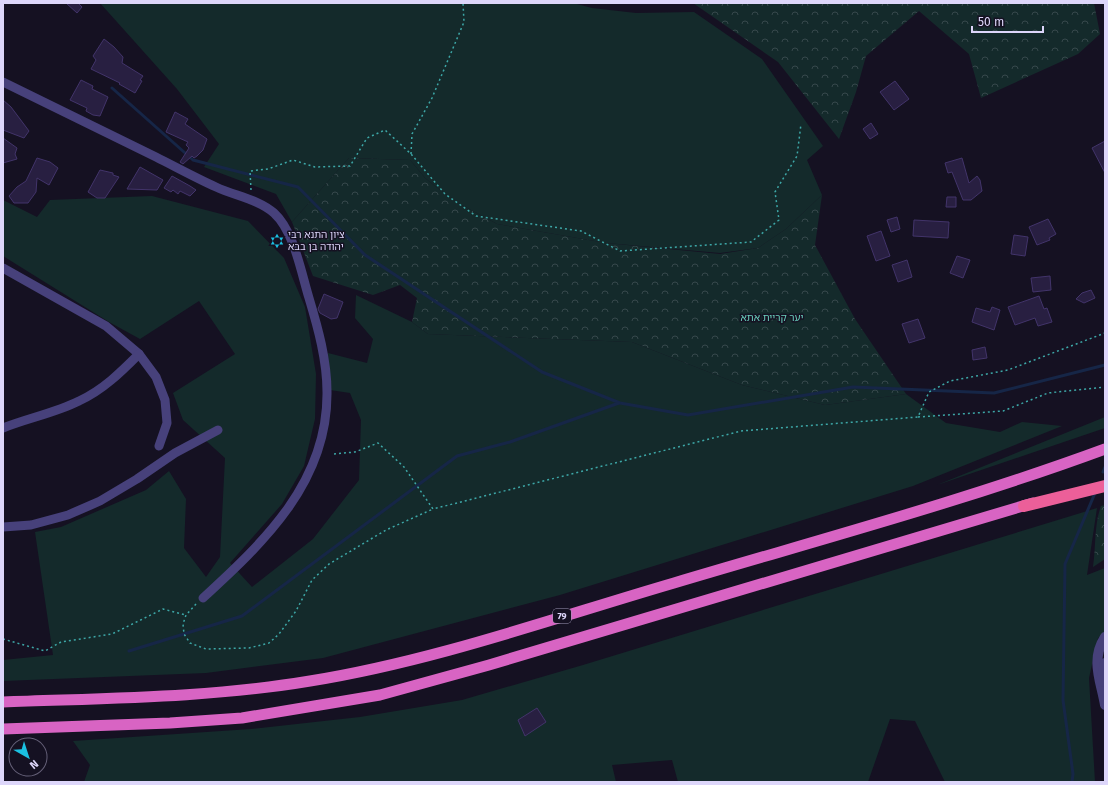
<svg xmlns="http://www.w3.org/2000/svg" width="1108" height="785" font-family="'Fira Sans','Noto Sans Hebrew',sans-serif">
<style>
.green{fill:#142a2b}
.forest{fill:url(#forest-crowns)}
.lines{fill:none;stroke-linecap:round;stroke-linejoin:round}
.stream{stroke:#162647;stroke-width:3}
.building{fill:#281f41;stroke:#42346a}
.path{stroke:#3da7a7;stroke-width:1.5;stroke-dasharray:2 3;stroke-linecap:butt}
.minor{stroke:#47417b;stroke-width:9}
.tertiary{stroke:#47417b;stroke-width:10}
.trunk{stroke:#d864c3;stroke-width:11}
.motorway{stroke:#ec5f99;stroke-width:12}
.labels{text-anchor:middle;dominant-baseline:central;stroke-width:3;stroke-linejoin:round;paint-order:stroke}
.shield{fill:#151122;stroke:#a19bb9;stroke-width:1}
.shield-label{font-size:9px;font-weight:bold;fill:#ddd6fa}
.poi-label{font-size:10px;fill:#ddd6fa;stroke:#151122;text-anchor:start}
.park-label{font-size:10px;fill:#6bd2bf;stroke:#151122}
</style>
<defs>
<pattern id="forest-crowns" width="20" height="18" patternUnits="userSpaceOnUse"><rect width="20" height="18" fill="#142a2b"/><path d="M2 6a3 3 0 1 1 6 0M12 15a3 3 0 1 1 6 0" fill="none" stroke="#36484b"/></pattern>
</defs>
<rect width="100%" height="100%" fill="#151122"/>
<g class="green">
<polygon points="100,3 573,3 592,8 636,13 694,12 762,59 823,146 807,160 822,195 786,229 758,248 720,253 606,243 497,224 460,204 436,187 425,178 410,160 349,158 292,222 276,194 204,167 219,144 177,89"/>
<polygon points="152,196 248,221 284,258 305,307 316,374 315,419 304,466 282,504 230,563 252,587 313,539 359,480 361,420 350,393 330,390 328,353 367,363 373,339 355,318 356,295 412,322 428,334 632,342 742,385 825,405 906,394 946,423 1000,432 1022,422 1062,426 913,486 560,595 323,658 206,673 3,681 3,660 53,655 35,532 61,527 146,490 169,471 186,499 184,548 206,577 220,557 225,458 183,420 173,393 235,354 199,301 140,339 109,322 3,256 3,200 37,217 50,200"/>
<polygon points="1105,417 1105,428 937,485"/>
<polygon points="1097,508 1087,575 1105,568 1105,633 1098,638 1089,678 1095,782 945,782 915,721 890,719 868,782 678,782 672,760 612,765 616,782 84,782 90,765 73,741 251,729 360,717 462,700 583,665"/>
</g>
<g class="forest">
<polygon points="693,3 1094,3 1100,34 1078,54 981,98 969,54 919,11 866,56 856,92 839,139 778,62"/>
<polygon points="349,158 410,160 425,178 436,187 460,204 497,224 606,243 720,254 758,248 786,229 822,195 815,245 855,319 906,394 825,405 742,385 632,342 428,334 412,322 417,298 400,285 373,295 313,276 292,222"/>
<path d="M1105,505V559L1093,567C1096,547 1094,525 1101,506Z"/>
</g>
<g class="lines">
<g class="stream">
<polyline points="112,88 193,160 298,187 365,255 542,372 620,403 688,415 853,387 994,393 1105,365"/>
<polyline points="1103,472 1105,467"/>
<polyline points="129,651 242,616 457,456 510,442 619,403"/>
<polyline points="1072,782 1073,774 1063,700 1065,564 1095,493"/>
</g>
</g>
<g class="building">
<polygon points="66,3 78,3 82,7 77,13"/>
<polygon points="104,39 114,47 123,57 122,63 143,76 140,80 142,81 135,93 119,84 120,83 91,69 96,60 93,56"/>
<polygon points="81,80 93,86 92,89 108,97 100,116 93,115 86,111 87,108 70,100"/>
<polygon points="895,81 909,99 894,110 880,92"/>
<polygon points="3,100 11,107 29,131 24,138 3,130"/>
<polygon points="175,112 188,119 185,124 207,139 203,150 197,156 194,158 192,156 183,164 180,162 189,148 186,145 188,142 166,132"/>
<polygon points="871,123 878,134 870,139 863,129"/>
<polygon points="3,138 17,148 15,154 17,159 3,163"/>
<polygon points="1105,141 1105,173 1092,148"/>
<polygon points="37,158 50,162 58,168 49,185 37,178 36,192 28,203 14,203 9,196 17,187 26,181"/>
<polygon points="962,158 969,183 977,176 980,180 982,191 971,200 963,200 952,172 948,173 945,163"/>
<polygon points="140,167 163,180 157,190 127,189"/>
<polygon points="100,170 113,173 113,175 119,177 105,198 97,198 88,192"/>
<polygon points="172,176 190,186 196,190 190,196 180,191 178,194 173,190 171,192 164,188"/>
<polygon points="947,197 956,197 956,207 946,207"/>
<polygon points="897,217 900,229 891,232 887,220"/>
<polygon points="1048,219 1056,234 1049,238 1050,240 1037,245 1029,227"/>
<polygon points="914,220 949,222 948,238 913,236"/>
<polygon points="881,231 890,256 876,261 867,236"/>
<polygon points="1014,235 1028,237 1025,256 1011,254"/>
<polygon points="957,256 970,260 963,278 950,273"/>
<polygon points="907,260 912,277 898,282 892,265"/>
<polygon points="1050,276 1051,290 1033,292 1031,278"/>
<polygon points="1091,290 1095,298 1084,303 1076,299 1082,293"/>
<polygon points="324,294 343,302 337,318 331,319 320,313 318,309"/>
<polygon points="1039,296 1044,309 1047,308 1052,322 1038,326 1035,318 1015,325 1008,307"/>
<polygon points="992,307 1000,310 994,330 972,322 976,308 990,312"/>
<polygon points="918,319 925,338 909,343 902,324"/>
<polygon points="985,347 987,358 973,360 972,350"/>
<polygon points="537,708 546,722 525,736 518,720"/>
</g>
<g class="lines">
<g class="path">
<polyline points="411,154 412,134 432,98 464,22 463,3"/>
<polyline points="251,190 250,171 268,169 293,160 315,167 350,166 367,138 385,130 411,154 445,194 476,216 581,231 620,251 751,242 779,220 775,192 797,156 801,124"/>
<polyline points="918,417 1003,411 1048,393 1105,387"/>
<polyline points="334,454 355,452 378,443 404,467 433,509 741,431 918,417 929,392 950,381 1008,370 1105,333"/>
<polyline points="196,604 186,615 183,624 184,634 190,643 206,649 249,648 269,643 279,634 296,611 312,580 329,564 386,530 433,509"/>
<polyline points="3,639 45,651 61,642 112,634 163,609 186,615"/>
</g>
<g class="minor">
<path d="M3,82C54,107 105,132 156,157C176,167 196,178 216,187C235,196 258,199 274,213C294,231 301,272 309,298C318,328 327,360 327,392C328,482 264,542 203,598"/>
<polyline points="3,268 106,326 139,354 156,377 165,400 167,423 159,446"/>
<path d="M3,428C28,418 55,413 79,401C103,390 121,372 139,354"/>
<polyline points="3,527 31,525 68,515 100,501 137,479 175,453 218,430"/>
</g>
<g class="tertiary">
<path d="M1105,637C1090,660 1101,681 1105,705"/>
<polyline points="1101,682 1105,663"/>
</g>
<g class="trunk">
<path d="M3,702C105,698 209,698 310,681C434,661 554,618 674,583C818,540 964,501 1105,449"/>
<polyline points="3,729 170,723 242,718 380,695 489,665 1033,503"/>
</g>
<polyline class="motorway" points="1024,506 1105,486"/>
</g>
<defs>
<symbol id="synagogue-bare" viewBox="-9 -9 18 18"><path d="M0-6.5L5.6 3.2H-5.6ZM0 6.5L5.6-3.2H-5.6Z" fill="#1bc0e1" stroke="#151122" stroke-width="2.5" paint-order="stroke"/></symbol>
</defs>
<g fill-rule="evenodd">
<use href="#synagogue-bare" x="267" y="231" width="20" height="20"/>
</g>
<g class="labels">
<rect class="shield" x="553" y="609" width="18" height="14" rx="3"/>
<g class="shield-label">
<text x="562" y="616">79</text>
</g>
<g class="poi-label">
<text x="288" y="235">ציון התנא רבי<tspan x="288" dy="12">יהודה בן בבא</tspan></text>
</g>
<g class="park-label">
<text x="772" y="318">יער קריית אתא</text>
</g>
</g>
<rect width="1108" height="785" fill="none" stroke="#ddd6fa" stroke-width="8"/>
<g transform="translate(28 757) rotate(141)"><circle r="19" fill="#151122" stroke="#656078"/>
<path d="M0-3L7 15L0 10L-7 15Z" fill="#1bc0e1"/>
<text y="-6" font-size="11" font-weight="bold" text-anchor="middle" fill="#ddd6fa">N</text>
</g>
<path d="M972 26v6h71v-6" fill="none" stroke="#ddd6fa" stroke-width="2"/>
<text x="978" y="26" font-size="12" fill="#ddd6fa" stroke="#151122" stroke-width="3" paint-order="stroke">50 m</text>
</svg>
